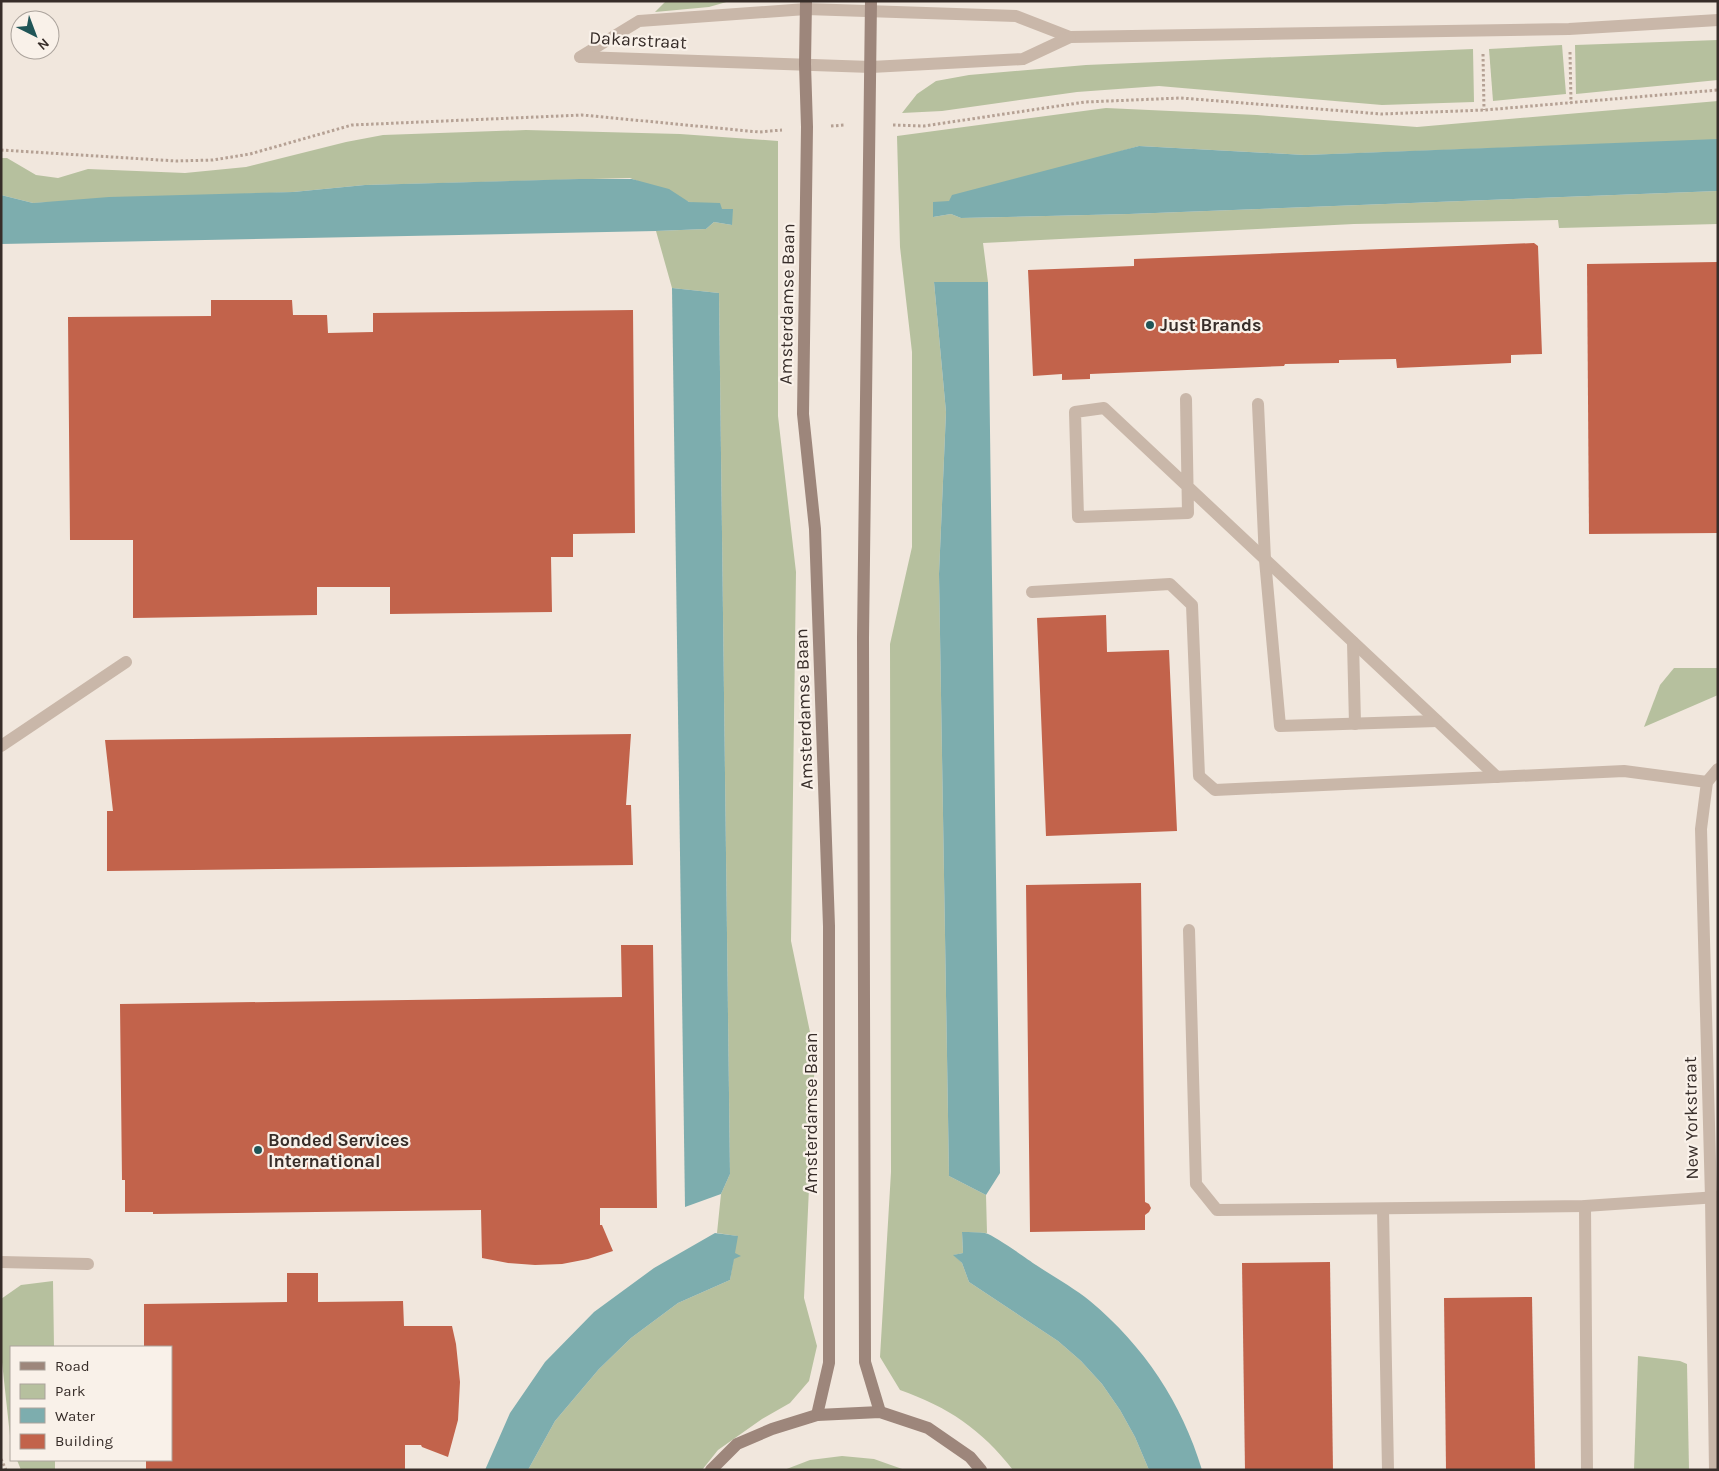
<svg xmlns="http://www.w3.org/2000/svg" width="1719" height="1471" font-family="Karla,sans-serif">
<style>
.green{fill:#b6c09e}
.water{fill:#7dadae}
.building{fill:#c2634b}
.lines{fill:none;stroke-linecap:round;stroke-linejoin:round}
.path{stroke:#b5a194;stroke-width:3;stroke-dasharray:2.5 2.5;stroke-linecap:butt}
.service{stroke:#c9b7a9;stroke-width:12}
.minor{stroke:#c9b7a9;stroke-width:12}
.secondary{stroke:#9d867b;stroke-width:12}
.poi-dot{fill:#205557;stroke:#f9f1e9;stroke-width:2}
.labels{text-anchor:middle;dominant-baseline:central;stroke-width:4.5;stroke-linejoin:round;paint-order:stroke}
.street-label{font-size:18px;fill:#372d29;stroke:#f9f1e9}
.poi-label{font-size:18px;font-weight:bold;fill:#372d29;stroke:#f9f1e9;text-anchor:start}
</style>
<rect width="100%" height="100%" fill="#f1e7dd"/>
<g class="green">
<polygon points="666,1 730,1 709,7 655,12"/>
<polygon points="1718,40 1718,80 1576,94 1575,45"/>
<polygon points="1562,45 1566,94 1493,101 1489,49"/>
<polygon points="1473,49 1474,102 1382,105 1159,86 1077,92 942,111 902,113 917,94 936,81 969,75 1086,65"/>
<path d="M1718,101V140L1305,155L1139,146L949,201L933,217L951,214L961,218L1129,214L1718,191V224L1559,228L1558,220L1354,224L983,243L988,282H934L946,412L939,574L949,1176L986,1195L987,1233L962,1232L963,1253L954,1255L962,1263L969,1282L1058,1341L1081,1361L1102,1384L1120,1410L1135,1437L1149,1470H1013C981,1429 948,1407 900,1390L880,1357L891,1172L890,644L912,547V352L900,247L897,136L1106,108L1257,115L1417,127Z"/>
<polygon points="526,130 680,134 778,141 778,416 796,572 791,941 815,1056 804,1298 817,1346 809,1381 790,1403 762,1419 718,1450 702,1470 528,1470 555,1421 599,1369 631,1338 678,1303 730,1280 737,1236 717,1233 721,1194 730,1174 719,293 672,288 656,231 706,229 714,222 732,225 722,210 689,202 630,178 365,185 293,192 33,203 1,195 1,158 7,158 36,175 58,178 88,169 185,173 246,167 346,142 383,135"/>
<polygon points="1674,668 1718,668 1718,695 1644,727 1660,685"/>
<polygon points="53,1281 54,1347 11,1347 11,1445 1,1353 1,1299 21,1285"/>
<polygon points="1638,1356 1680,1361 1687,1364 1689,1470 1634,1470"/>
<polygon points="842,1456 874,1459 905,1470 784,1470 810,1460"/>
<polygon points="17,1460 55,1460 55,1470 21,1470"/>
</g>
<g class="water">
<polygon points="1718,139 1718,191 1129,214 961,218 951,214 933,217 933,202 949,201 952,195 1139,146 1305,155"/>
<polygon points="579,179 632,179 669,189 689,202 720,203 722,209 733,209 732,225 714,222 706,229 656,231 1,244 1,195 33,203 109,197 293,192 365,185"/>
<polygon points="934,282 988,282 1000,1173 986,1195 949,1176 939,574 946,412"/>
<polygon points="672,288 719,293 730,1174 721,1194 685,1207"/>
<path d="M962,1232C970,1232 978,1232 985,1233C994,1235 1027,1259 1036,1265C1054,1277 1074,1288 1090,1301C1144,1346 1182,1403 1202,1470H1149L1135,1437L1120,1410L1102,1384L1081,1361L1058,1341L969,1282L962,1263L953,1255L963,1253Z"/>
<polygon points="715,1233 738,1236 735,1253 741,1256 734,1259 730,1280 678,1303 631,1338 599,1369 555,1421 528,1470 485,1470 510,1413 545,1362 594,1312 654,1268"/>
</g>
<g class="building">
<polygon points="1534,243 1538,246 1542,354 1511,355 1511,363 1397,368 1396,359 1339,360 1339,363 1285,364 1284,366 1090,374 1090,379 1062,380 1062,374 1033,376 1028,270 1134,266 1134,259"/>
<polygon points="1718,262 1718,533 1589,534 1587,264"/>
<polygon points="211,300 292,300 293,315 327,315 328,333 373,332 373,313 633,310 635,533 573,534 573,557 551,557 552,612 390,614 390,587 317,587 317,615 133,618 133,540 70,540 68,317 211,316"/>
<polygon points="1106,615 1107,652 1169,650 1177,831 1046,836 1037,618"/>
<polygon points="631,734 626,805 631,805 633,865 107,871 107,811 113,811 105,740"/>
<polygon points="1141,883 1145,1202 1149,1204 1151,1208 1149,1212 1145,1215 1145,1230 1030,1232 1026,885"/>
<polygon points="621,945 653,945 657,1208 600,1208 600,1225 602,1225 613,1251 588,1259 562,1264 535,1265 508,1263 482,1258 481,1210 153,1214 153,1212 125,1212 125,1180 122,1180 120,1004 622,997"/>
<polygon points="1330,1262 1333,1470 1245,1470 1242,1263"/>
<polygon points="287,1273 318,1273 318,1302 403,1301 404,1326 452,1326 456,1344 460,1382 458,1420 448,1457 422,1447 421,1445 405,1445 405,1470 146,1470 146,1460 171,1460 171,1347 144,1347 144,1304 287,1302"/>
<polygon points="1532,1297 1535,1470 1446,1470 1444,1298"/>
</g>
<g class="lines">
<g class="path">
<polyline points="1570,52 1571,103"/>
<polyline points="1483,54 1484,110"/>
<polyline points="893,125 924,126 1085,102 1181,98 1381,114 1485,110 1718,90"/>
<polyline points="831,126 845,125"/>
<polyline points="1,150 176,161 213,160 250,154 352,125 582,115 759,132 782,130"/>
<polyline points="1,1459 6,1470"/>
</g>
<g class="service">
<path d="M1186,399L1188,513L1078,517L1075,412L1104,408C1235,531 1366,654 1497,777"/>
<polyline points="1258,404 1265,560 1280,726 1437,721"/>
<polyline points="1032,592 1170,584 1192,605 1199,776 1215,790 1624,771 1707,782"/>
<polyline points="1353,642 1355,724"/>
<polyline points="1,746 126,662"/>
<polyline points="1189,930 1196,1184 1217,1210 1585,1206 1718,1197"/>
<polyline points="1585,1206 1587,1470"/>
<polyline points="1383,1209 1388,1470"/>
<polyline points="1,1262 88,1264"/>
</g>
<g class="minor">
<polyline points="580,57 639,21 806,9 1016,16 1070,37 1569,29 1718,20"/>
<polyline points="581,57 871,67 1023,59 1070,37"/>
<polyline points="1715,1470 1711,1198 1701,829 1707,782 1718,769"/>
</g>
<g class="secondary">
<polyline points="806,1 805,64 807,127 803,414 815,529 829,926 829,1363 817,1415"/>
<polyline points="871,1 863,638 865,1362 880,1412"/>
<polyline points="711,1470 737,1444 772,1429 817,1415 880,1412 928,1428 970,1457 981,1470"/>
</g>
</g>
<g class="poi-dot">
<circle cx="1150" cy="325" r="5"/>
<circle cx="258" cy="1150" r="5"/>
</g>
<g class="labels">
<g class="street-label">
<text transform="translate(638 40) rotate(3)">Dakarstraat</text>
<text transform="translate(787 304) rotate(-89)">Amsterdamse Baan</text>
<text transform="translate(804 709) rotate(-92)">Amsterdamse Baan</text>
<text transform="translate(811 1113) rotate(-90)">Amsterdamse Baan</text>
<text transform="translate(1691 1118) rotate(-91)">New Yorkstraat</text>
</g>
<g class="poi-label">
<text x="1160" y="325">Just Brands</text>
<text x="268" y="1140">Bonded Services<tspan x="268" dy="21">International</tspan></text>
</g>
</g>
<rect width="1719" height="1471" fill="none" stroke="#372d29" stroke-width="5"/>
<rect x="10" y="1346" width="162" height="115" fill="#f9f1e9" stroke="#aba39c"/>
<rect x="20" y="1362" width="25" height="8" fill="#9d867b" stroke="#aba39c"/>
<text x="55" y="1371" font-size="15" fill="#372d29">Road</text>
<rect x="20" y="1384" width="25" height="15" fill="#b6c09e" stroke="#aba39c"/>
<text x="55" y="1396" font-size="15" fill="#372d29">Park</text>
<rect x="20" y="1408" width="25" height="15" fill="#7dadae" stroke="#aba39c"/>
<text x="55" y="1421" font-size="15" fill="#372d29">Water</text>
<rect x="20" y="1434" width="25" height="15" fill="#c2634b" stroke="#aba39c"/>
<text x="55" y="1446" font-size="15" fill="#372d29">Building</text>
<g transform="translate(35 35) rotate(138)"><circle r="24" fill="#f9f1e9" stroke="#aba39c"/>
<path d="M0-4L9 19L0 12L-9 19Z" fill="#205557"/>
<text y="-8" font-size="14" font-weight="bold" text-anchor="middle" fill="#372d29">N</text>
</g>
</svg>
